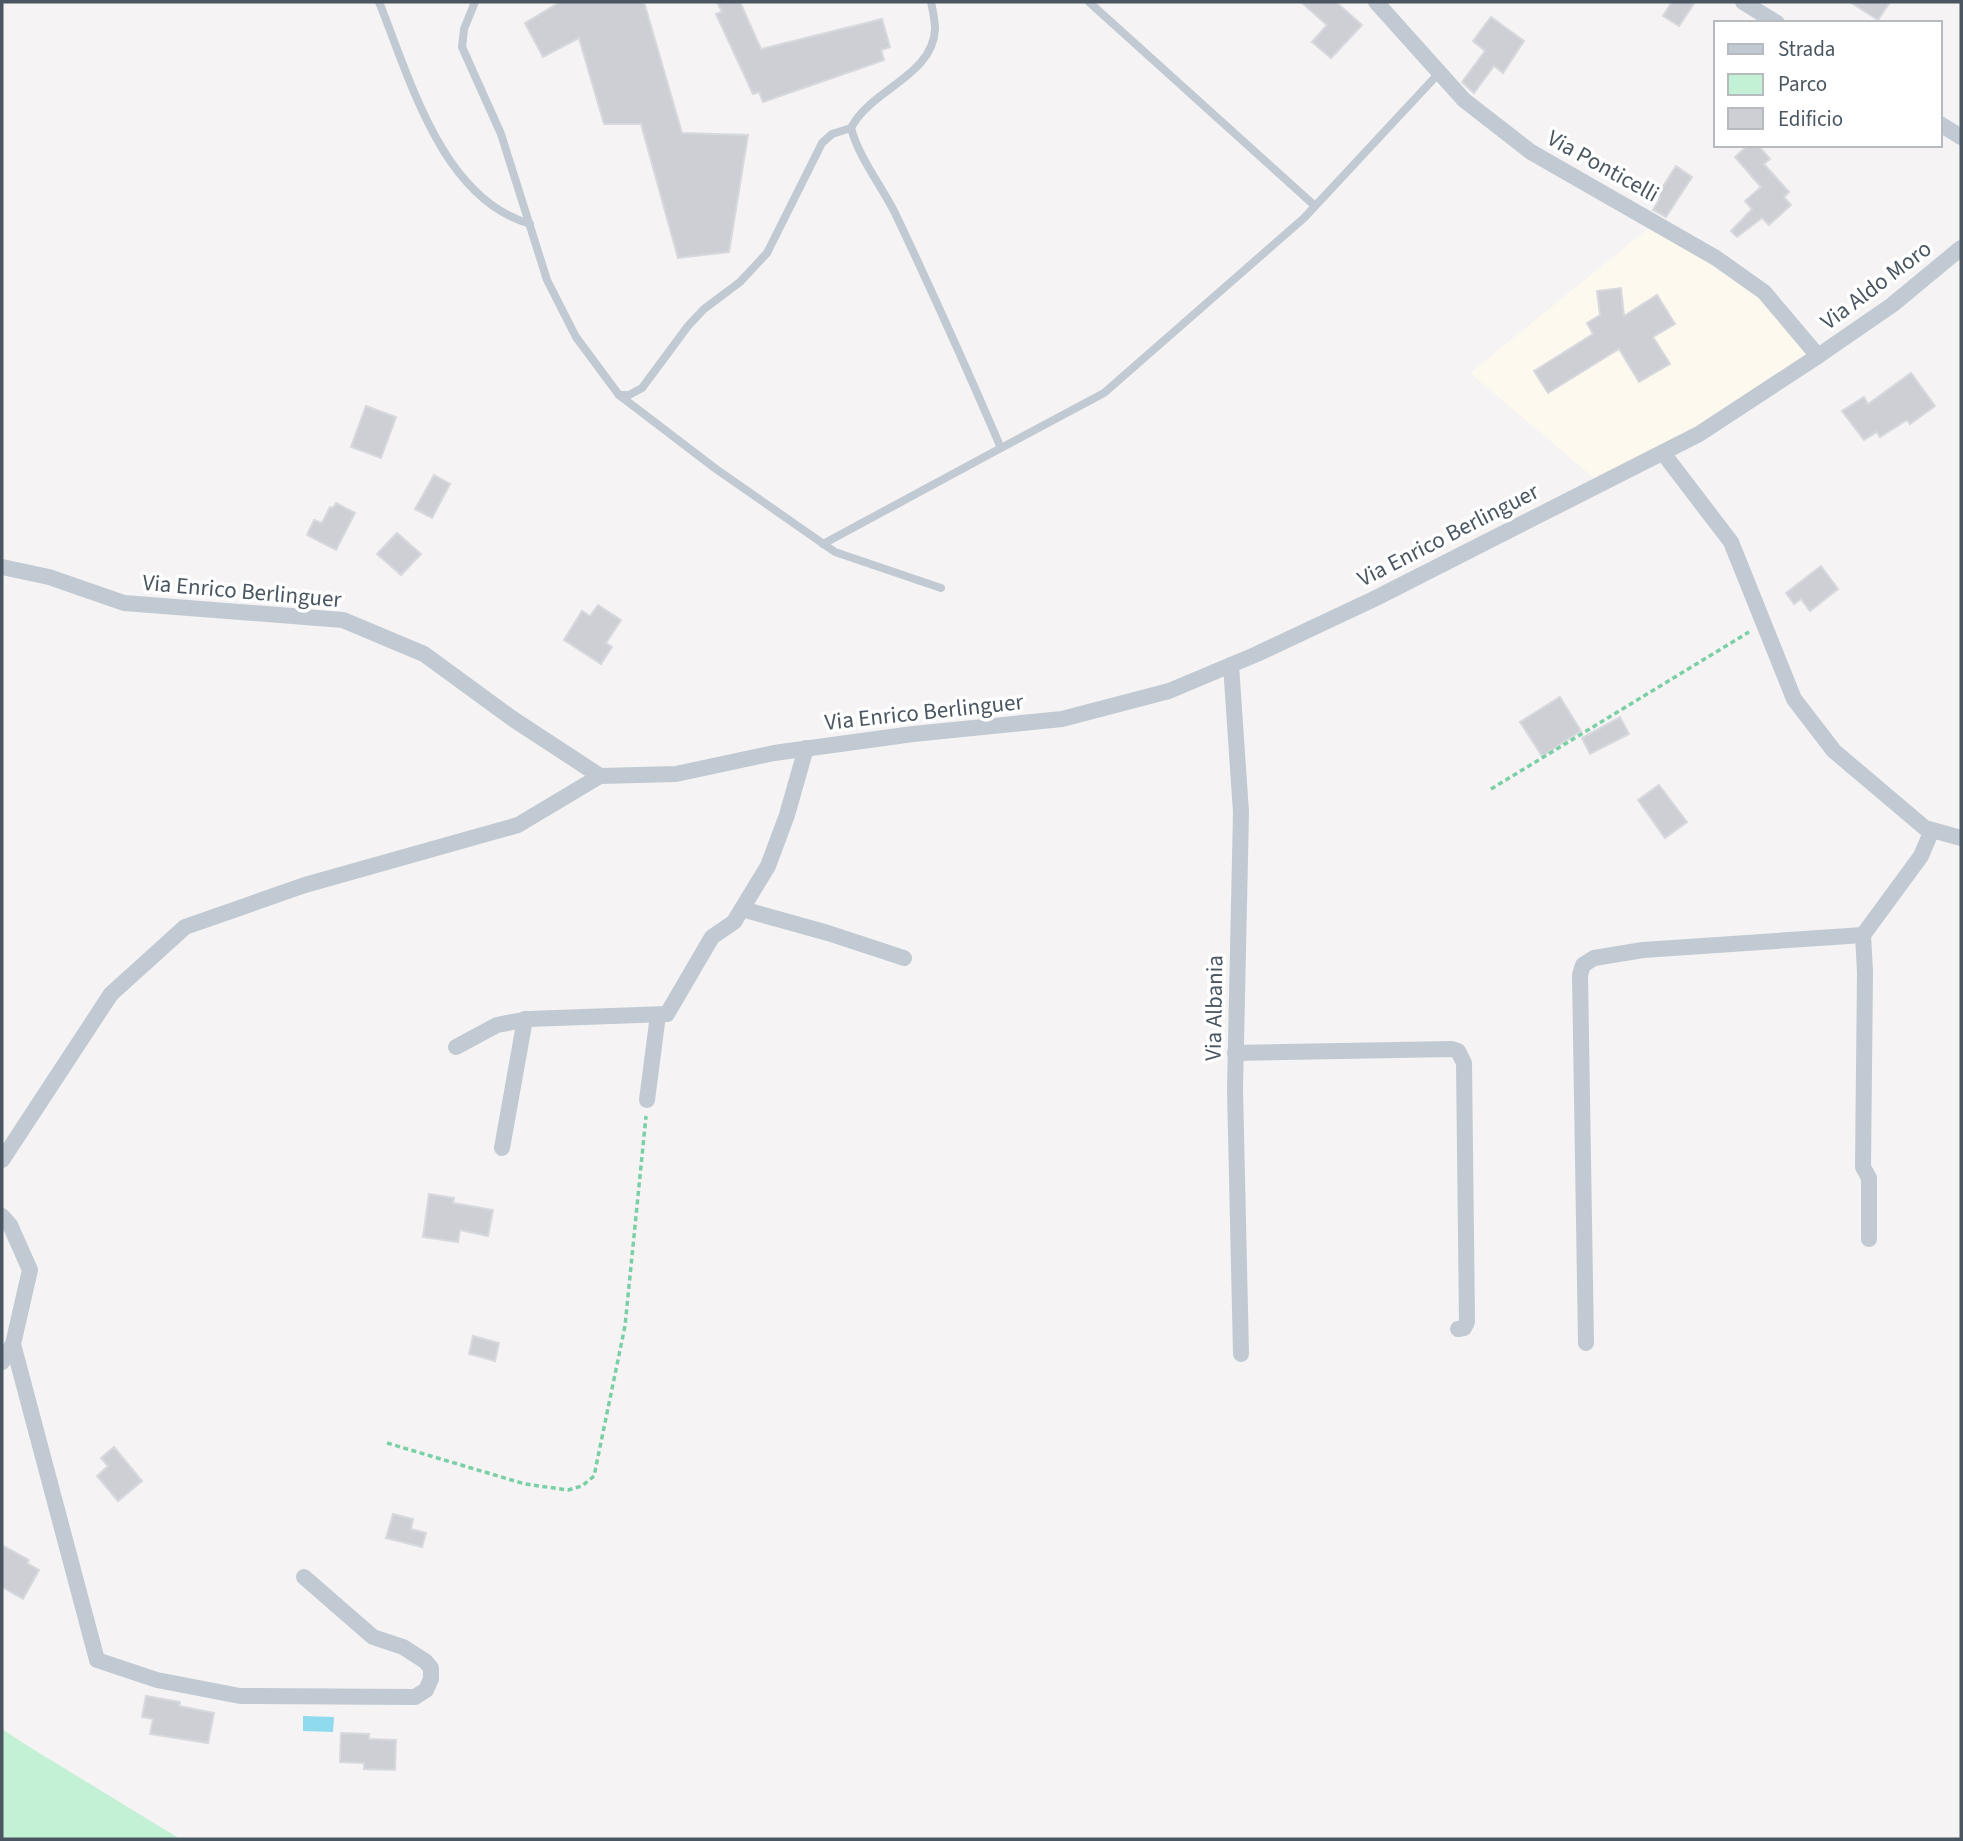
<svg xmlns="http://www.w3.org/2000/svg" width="1963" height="1841" font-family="'Source Sans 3',sans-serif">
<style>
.commercial{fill:#fdf9ef}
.green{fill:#c3f1d5}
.water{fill:#90daee}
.building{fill:#cdcfd5;stroke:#d7d9de;stroke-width:2}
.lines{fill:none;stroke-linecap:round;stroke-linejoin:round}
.path{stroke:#7ad0a6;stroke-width:3.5;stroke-dasharray:5 3.5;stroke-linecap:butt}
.service{stroke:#c1cad2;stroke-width:8}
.minor{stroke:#c1cad2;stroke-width:16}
.labels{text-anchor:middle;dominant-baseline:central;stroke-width:7;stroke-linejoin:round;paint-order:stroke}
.street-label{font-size:23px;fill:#4a5661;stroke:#fff}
</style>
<rect width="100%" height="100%" fill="#f5f3f3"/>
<polygon class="commercial" points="1656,222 1764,292 1818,356 1601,484 1470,373"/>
<polygon class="green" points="2,1729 23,1743 180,1839 2,1839"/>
<polygon class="water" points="303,1716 334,1717 333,1732 303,1731"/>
<g class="building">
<polygon points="560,2 644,2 682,133 748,135 729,252 678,258 641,124 604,124 579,38 543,57 525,23"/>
<polygon points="717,2 740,2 761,49 882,19 890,47 881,50 884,60 763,102 759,92 753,94 716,14 722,12"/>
<polygon points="1301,2 1336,2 1362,25 1331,58 1312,42 1327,25"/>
<polygon points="1672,2 1695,2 1679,26 1663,16"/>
<polygon points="1850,2 1890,2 1878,20"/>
<polygon points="1491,17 1524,41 1503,73 1494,66 1474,93 1462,82 1485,51 1473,41"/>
<polygon points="1748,145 1758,145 1770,159 1764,164 1789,192 1784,197 1791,205 1769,225 1762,218 1737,237 1731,231 1752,209 1745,201 1761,187 1735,157"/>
<polygon points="1676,166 1692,177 1666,217 1653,210 1660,198 1657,196"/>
<polygon points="1621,288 1624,316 1657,295 1675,324 1653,337 1670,364 1639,382 1619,349 1548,393 1534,371 1593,334 1587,323 1600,315 1597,291"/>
<polygon points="1911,373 1935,406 1910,424 1907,420 1880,437 1877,432 1864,440 1842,411 1864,397 1868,404"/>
<polygon points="366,406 396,417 381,458 351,447"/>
<polygon points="434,475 450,484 432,518 415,509"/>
<polygon points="336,503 355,513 336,550 307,535 314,520 322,523 330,507 333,508"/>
<polygon points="397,533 421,554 401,575 377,554"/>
<polygon points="1821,566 1838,589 1810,611 1801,599 1794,604 1786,593"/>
<polygon points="598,605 621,620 606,643 612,647 601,664 564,640 582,611 590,616"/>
<polygon points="1560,697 1581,731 1542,756 1520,722"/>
<polygon points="1620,717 1629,734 1590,754 1582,738"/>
<polygon points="1659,785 1687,822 1665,838 1638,800"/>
<polygon points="429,1194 454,1198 453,1203 493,1210 488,1236 460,1230 458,1242 423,1237"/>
<polygon points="473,1336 499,1343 495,1361 469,1354"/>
<polygon points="114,1447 142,1481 118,1501 97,1476 108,1466 101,1458"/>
<polygon points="393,1514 413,1519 411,1529 426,1533 422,1547 386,1538"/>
<polygon points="2,1545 29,1560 27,1563 39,1570 23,1599 2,1587"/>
<polygon points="146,1696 180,1702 179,1706 214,1713 208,1743 150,1734 153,1719 142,1717"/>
<polygon points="341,1733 369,1734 369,1739 396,1740 395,1770 364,1769 364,1763 340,1762"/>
</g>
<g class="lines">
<g class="path">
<polyline points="1491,789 1749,632"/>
<polyline points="387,1443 525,1484 568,1490 582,1486 594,1476 625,1326 646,1116"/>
</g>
<g class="service">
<path d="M379,2C410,78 441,198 530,224"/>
<polyline points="475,2 464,29 462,47 501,134 547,280 576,337 619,395 629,395 642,388 688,326 704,309 740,282 767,253 822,143 832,134 851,128"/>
<path d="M931,2C933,11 935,20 935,29C933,76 871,89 851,128C859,158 881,185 895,213C932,291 967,369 1001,448L1104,393L1304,218L1440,72"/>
<polyline points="1089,2 1315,206"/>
<polyline points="619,395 716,469 835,552 941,588"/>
<polyline points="823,544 1001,448"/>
</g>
<g class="minor">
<polyline points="1376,2 1464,100 1531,152 1716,258 1764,292 1818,356"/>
<polyline points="1743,2 1777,23"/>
<polyline points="1940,124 1961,137"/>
<polyline points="1663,453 1731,542 1794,699 1834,751 1925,828 1961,838"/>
<polyline points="2,567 49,577 124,603 343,620 424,654 513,719 600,776 676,774 774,753 913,734 1062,719 1169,691 1257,654 1374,599 1699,434 1818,356 1892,305 1961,248"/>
<polyline points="1231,665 1241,812 1235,1089 1241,1354"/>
<polyline points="742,909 828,933 904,958"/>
<polyline points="456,1047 497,1025 528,1019 667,1014 712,937 734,922 768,866 787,815 806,748"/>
<polyline points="1235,1053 1452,1049 1458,1051 1464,1063 1467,1322 1464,1328 1458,1329"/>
<polyline points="647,1100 658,1015"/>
<polyline points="502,1148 525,1019"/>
<polyline points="2,1160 111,994 185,927 305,885 518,825 600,776"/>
<polyline points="2,1216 10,1225 30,1270 13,1344 97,1660 157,1680 240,1696 415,1697 426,1690 431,1679 431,1668 425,1661 403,1647 373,1637 304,1577"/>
<polyline points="1869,1239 1869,1178 1863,1167 1865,972 1863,935 1921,856 1932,830"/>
<polyline points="1586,1343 1580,975 1583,965 1594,958 1643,950 1863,935"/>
<polyline points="2,1362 13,1344"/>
</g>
</g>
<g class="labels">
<g class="street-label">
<text transform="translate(1603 166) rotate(29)">Via Ponticelli</text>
<text transform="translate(1876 285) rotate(-37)">Via Aldo Moro</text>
<text transform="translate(1448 535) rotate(-27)">Via Enrico Berlinguer</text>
<text transform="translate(242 591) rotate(5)">Via Enrico Berlinguer</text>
<text transform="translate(924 712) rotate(-6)">Via Enrico Berlinguer</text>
<text transform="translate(1214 1008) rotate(-89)">Via Albania</text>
</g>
</g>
<rect width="1963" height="1841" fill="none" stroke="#4a5661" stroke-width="7"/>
<rect x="1714" y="21" width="228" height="126" fill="#ffffff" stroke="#b7bbc0" stroke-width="2"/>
<rect x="1728" y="44" width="35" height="10" fill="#c1cad2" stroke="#b7bbc0" stroke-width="2"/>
<text x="1778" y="56" font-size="21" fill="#4a5661">Strada</text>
<rect x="1728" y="74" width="35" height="21" fill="#c3f1d5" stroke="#b7bbc0" stroke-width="2"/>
<text x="1778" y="91" font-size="21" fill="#4a5661">Parco</text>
<rect x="1728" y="108" width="35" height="21" fill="#cdcfd5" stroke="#b7bbc0" stroke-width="2"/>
<text x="1778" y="126" font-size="21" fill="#4a5661">Edificio</text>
</svg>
